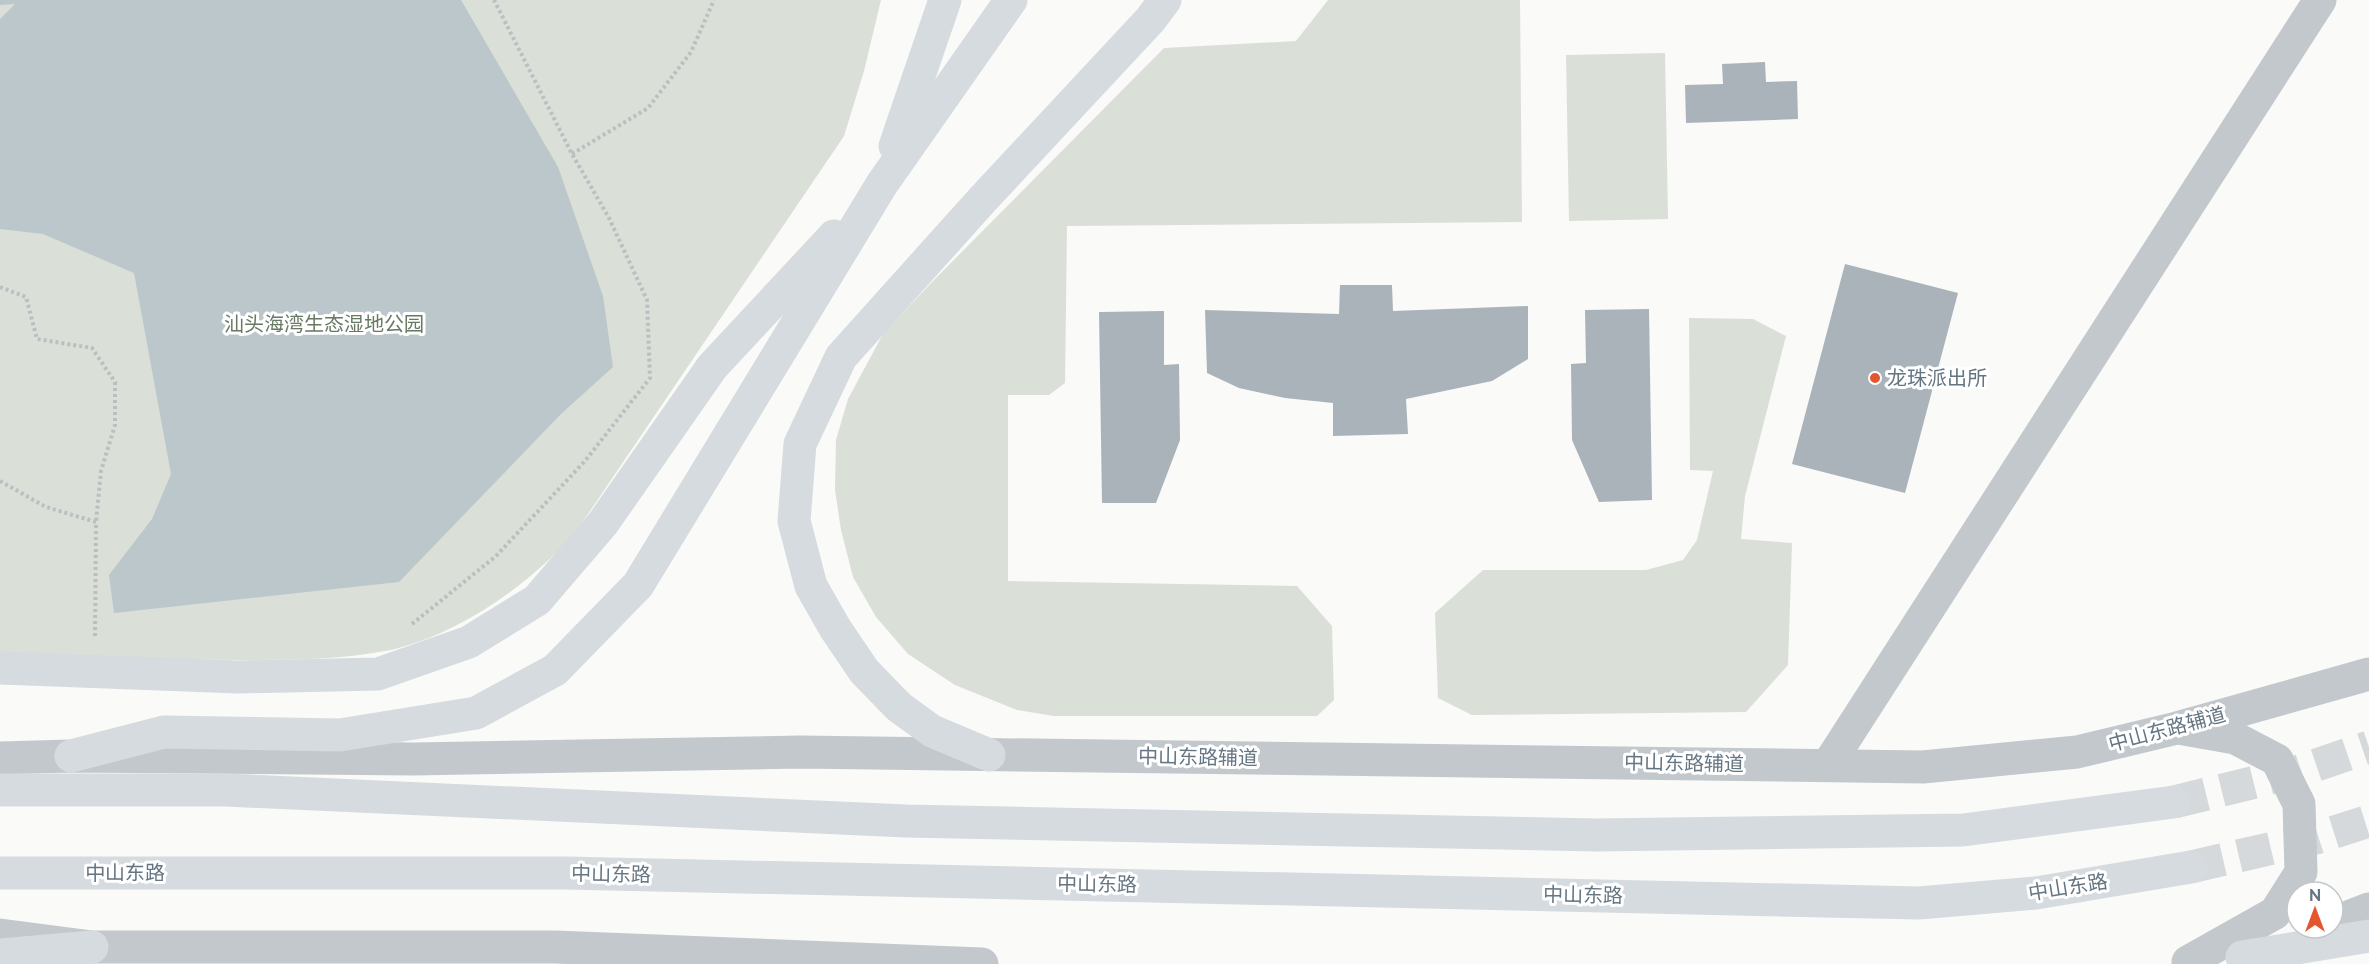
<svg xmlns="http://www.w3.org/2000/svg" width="2369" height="964" font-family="Raleway,'Noto Sans SC',sans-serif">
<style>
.green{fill:#dadfd7}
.water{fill:#bbc7cb}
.building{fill:#aab3b9}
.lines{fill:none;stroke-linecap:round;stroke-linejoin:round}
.highway-tunnel{stroke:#d5d9db;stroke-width:33;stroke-dasharray:33 16;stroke-linecap:butt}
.path{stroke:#bbbfc2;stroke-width:4;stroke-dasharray:3 3;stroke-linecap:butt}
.minor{stroke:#c3c8cc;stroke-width:33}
.major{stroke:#d6dbdf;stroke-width:33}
.highway{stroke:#d6dbdf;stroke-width:33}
.poi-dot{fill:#e4572e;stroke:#fff;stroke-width:2}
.labels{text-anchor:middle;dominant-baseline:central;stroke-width:6;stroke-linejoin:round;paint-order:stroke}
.park-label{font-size:20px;fill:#687a64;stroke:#fff}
.poi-label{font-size:20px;fill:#657683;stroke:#fff;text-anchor:start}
.street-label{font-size:20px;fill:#657683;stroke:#fff}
</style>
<rect width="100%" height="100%" fill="#fafaf8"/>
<g class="green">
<path d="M0,0H881L864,71L844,136L588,514C580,525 572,537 563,546C519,591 459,632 399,648C349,660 287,660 236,660C157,659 79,656 0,653Z"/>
<polygon points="1328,0 1520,0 1522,222 1067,226 1065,383 1049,395 1008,395 1008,581 1297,586 1332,626 1334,700 1317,716 1054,716 1017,710 955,685 908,654 876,617 853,577 841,530 835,490 836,440 848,399 883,334 932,282 1164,48 1296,41"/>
<polygon points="1665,53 1668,219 1569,221 1566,55"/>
<polygon points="1689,318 1753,319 1786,336 1745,496 1741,539 1792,543 1788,665 1746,712 1472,715 1438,698 1435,613 1483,570 1646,570 1683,560 1697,540 1713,471 1690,470"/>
</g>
<polygon class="water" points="0,0 461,0 558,167 603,296 613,367 561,414 399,582 114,613 109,575 152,519 171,474 134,273 43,234 0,229 0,19 15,4 0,5"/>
<g class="building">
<polygon points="1765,62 1766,82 1797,81 1798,119 1686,123 1685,85 1723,84 1722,64"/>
<polygon points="1845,264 1958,293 1905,493 1792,464"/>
<polygon points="1340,285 1392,285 1393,311 1528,306 1528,359 1492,381 1406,399 1408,434 1333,436 1333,403 1285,398 1239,388 1207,373 1205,310 1339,314"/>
<polygon points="1649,309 1652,500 1599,502 1572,440 1571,364 1586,363 1585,310"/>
<polygon points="1164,311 1164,365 1179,364 1180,440 1156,503 1102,503 1099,312"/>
</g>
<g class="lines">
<g class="highway-tunnel">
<polyline points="2174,802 2296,772 2369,747"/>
<polyline points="2191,867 2316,838 2369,821"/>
</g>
<g class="path">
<polyline points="572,154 648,108 691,52 714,0"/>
<polyline points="0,287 26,297 37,339 92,348 115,382 115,425 101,471 96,522"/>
<polyline points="0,481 46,507 96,522 95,639"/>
<polyline points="412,624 496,556 585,461 650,378 647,300 609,218 572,154 494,0"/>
</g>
<g class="minor">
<polyline points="2184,729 2235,738 2277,760 2299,804 2301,872 2275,913 2188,962"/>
<polyline points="0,758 71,756 414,759 801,752 1923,767 2077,752 2177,728 2369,674"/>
<polyline points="1828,765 2320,0"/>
<polyline points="2333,923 2369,909"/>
<polyline points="0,935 92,947 555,947 982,964"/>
</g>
<polyline class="major" points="2242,957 2369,936"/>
<g class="highway">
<polyline points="895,146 945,0"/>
<polyline points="0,668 238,677 378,674 469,642 537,600 603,523 712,367 834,236"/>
<polyline points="989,755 932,731 899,707 864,671 835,628 811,586 794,521 800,444 841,357 983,199 1150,20 1165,0"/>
<polyline points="71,756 164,732 340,735 476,713 555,670 638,585 882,184 1011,0"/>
<polyline points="0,790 226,790 906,821 1596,835 1963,830 2174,802"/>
<polyline points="0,873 566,873 1919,903 2036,893 2191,867"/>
<polyline points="0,955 92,947"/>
</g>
</g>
<circle class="poi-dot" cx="1875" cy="378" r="6"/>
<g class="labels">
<g class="park-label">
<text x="324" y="324">汕头海湾生态湿地公园</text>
</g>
<g class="poi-label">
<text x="1887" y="378">龙珠派出所</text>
</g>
<g class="street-label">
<text transform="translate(2167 729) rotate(-15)">中山东路辅道</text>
<text transform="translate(1198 757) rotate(1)">中山东路辅道</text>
<text transform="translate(1684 763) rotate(1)">中山东路辅道</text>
<text x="125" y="873">中山东路</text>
<text transform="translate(611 874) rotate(1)">中山东路</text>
<text transform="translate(1097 884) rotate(1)">中山东路</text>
<text transform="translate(2068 887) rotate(-9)">中山东路</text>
<text transform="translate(1583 895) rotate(1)">中山东路</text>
</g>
</g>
<g transform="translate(2315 910)"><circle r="28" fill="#ffffff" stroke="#c1c8cd" stroke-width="1.5"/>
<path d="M0-4.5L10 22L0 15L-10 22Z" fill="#e4572e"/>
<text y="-9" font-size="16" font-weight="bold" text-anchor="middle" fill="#657683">N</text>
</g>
</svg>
